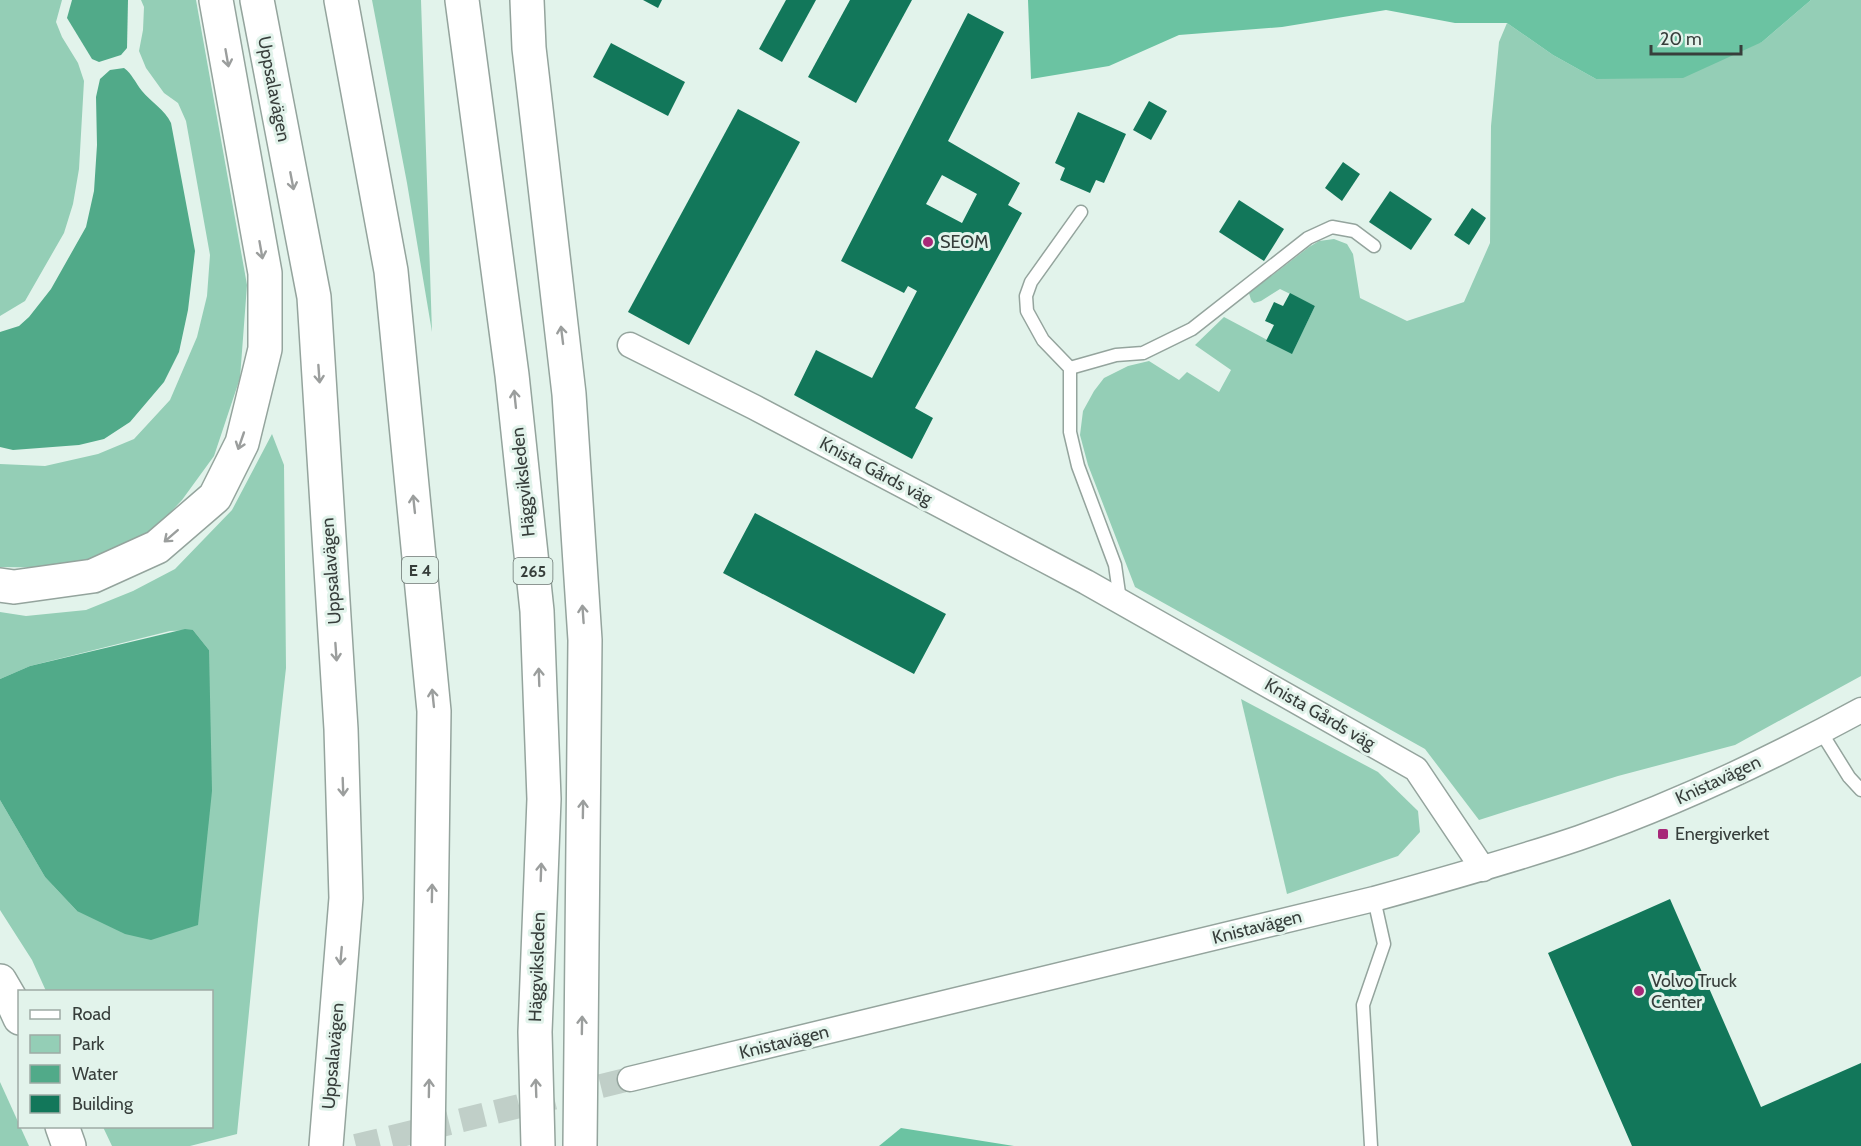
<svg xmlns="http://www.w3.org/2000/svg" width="1861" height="1146" font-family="Cabin,sans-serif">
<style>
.green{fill:#94ceb6}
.forest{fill:#6bc3a2}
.water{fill:#51aa89}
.building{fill:#12775a;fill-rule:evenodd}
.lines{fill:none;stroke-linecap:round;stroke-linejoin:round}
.street-tunnel{stroke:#c0cfc8;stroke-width:24;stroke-dasharray:24 12;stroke-linecap:butt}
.lane-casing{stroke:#94a49d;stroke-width:15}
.street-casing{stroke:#94a49d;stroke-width:27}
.highway-casing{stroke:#94a49d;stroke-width:36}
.lane{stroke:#fff;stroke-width:12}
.street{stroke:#fff;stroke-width:24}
.highway{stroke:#fff;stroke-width:33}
.oneway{stroke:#9b9e9d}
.poi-dot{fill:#a72878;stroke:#e2f3eb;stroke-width:2}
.labels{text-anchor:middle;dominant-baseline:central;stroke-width:6;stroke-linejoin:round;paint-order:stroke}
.shield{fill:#e2f3eb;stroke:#6a7470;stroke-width:1.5}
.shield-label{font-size:16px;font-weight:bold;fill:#373e3b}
.street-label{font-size:18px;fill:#373e3b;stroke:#e2f3eb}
.poi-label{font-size:18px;fill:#373e3b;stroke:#e2f3eb;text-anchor:start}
</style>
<rect width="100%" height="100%" fill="#e2f3eb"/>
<g class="green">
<polygon points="0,0 62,0 56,22 62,37 78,63 84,81 79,169 73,204 64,233 25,301 0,316"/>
<polygon points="141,0 196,0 247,285 240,378 214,456 182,500 151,533 100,559 68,568 0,567 0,464 45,466 98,454 134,439 170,400 197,337 207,296 210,255 186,121 178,103 164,93 146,68 139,51 143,30 144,7"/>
<polygon points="372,0 421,0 432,332 407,183"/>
<polygon points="1811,0 1861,0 1861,676 1735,745 1618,776 1479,820 1425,749 1135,587 1088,465 1080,435 1083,411 1094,391 1104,378 1128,366 1149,361 1179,380 1187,372 1219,392 1231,370 1195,345 1224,317 1292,353 1315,306 1280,289 1261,301 1254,303 1251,300 1249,293 1309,247 1319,241 1334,239 1347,244 1353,254 1360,298 1407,321 1464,302 1490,243 1491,126 1499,42 1507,23 1553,55 1596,79 1762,42"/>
<polygon points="272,434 284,465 286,668 258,920 237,1134 190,1146 112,1146 103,1127 212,1126 212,992 46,991 32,960 0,910 0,800 45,877 77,911 209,650 193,630 170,631 30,666 0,679 0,612 26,616 86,610 133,591 175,569 232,510"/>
<polygon points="1241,699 1378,772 1418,811 1420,832 1398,856 1287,894"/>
<polygon points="0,1082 29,1146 0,1146"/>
</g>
<g class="forest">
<polygon points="1028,0 1811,0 1762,42 1683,78 1596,79 1553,55 1507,23 1455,23 1386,10 1282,27 1179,35 1109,66 1031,79"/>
<polygon points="901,1128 1014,1146 879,1146"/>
</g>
<g class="water">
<polygon points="72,0 128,0 127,48 121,55 99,62 92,59 67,18"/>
<path d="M124,68C132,74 135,82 142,91C151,102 165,110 171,123L195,251L188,310L179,352L164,382L130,422L104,439L79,445L13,450L0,447V332L19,326L29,317L51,289L86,227L94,191L97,145L96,97L100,79L110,70Z"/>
<polygon points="185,629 193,630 209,650 212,791 198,925 151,940 125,934 77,911 45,877 0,800 0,679 30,666"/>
</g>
<g class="building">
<polygon points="643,0 662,0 658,8"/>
<polygon points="786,0 816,0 782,62 759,49"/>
<polygon points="850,0 912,0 856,103 808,77"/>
<path d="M968,13L1004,32L948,141L1020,183L1008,205L1022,213L915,408L933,418L912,459L794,395L816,350L872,378L917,291L908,286L904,293L841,261ZM942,175L977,194L962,223L926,204Z"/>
<polygon points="611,43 685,82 668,116 593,77"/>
<polygon points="1149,101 1167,111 1151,140 1133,130"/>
<polygon points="738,109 800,142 689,345 628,312"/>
<polygon points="1078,112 1126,134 1104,183 1096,180 1090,193 1060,180 1065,168 1055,163"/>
<polygon points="1343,162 1360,174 1342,201 1325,188"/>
<polygon points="1390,191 1432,219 1411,250 1369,222"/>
<polygon points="1239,200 1284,229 1264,261 1219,232"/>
<polygon points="1472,208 1486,218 1469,245 1454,235"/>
<polygon points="1290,293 1315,306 1292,354 1266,341 1274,325 1265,321 1274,302 1283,306"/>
<polygon points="755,513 946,614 914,674 723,573"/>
<polygon points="1670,899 1761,1107 1861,1063 1861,1146 1632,1146 1548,953"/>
</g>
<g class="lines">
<polyline class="street-tunnel" points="356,1146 630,1079"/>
<defs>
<g id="lane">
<polyline points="1081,212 1031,282 1026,296 1027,311 1043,340 1070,368 1070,432 1078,466 1115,565 1120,600"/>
<polyline points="1070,368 1116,355 1143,353 1192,329 1308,238 1332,227 1354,231 1374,246"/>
<polyline points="1821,732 1849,777 1861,790"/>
<polyline points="1371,1146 1363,1005 1384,944 1374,899"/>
</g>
<g id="street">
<polyline points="630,345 754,407 1086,582 1416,769 1483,869"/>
<path d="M630,1079L1374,899C1443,880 1511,861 1579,838C1676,804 1771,759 1861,710"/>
</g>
<g id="highway">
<polyline points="257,0 314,297 341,729 346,898 326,1146"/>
<polyline points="341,0 391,271 434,711 428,1146"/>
<polyline points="462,0 512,375 537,611 544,799 535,1032 538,1146"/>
<polyline points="527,0 529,48 569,394 585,640 580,1146"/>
<polyline points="0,585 14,587 93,576 157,547 215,497 242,443 265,349 265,273 216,0"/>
<polyline points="0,981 14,1005 20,1018"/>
<polyline points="62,1126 69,1146"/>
</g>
</defs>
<use href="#lane" class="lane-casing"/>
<use href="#street" class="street-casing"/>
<use href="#highway" class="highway-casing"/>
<use href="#lane" class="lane"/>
<use href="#street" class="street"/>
<use href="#highway" class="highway"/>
</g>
<defs><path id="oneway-shaft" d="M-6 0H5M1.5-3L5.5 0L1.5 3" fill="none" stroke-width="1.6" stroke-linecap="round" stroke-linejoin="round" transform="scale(1.5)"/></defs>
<g class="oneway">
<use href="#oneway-shaft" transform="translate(227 58) rotate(80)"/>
<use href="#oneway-shaft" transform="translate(292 181) rotate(79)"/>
<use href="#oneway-shaft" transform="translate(261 250) rotate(80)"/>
<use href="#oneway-shaft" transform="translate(562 335) rotate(-97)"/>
<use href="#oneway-shaft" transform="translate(319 374) rotate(86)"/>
<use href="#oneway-shaft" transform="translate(515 399) rotate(-96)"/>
<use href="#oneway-shaft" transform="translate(241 441) rotate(109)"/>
<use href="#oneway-shaft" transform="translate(414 504) rotate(-96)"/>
<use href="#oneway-shaft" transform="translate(171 536) rotate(139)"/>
<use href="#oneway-shaft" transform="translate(583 614) rotate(-94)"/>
<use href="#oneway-shaft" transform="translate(336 652) rotate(86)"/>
<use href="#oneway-shaft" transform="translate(539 677) rotate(-92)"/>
<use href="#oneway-shaft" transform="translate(433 698) rotate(-96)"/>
<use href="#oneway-shaft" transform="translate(343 787) rotate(88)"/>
<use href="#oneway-shaft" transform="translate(583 809) rotate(-89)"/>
<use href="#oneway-shaft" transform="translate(541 872) rotate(-88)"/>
<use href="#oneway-shaft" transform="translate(432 893) rotate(-89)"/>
<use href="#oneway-shaft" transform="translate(341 956) rotate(95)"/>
<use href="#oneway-shaft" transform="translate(582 1025) rotate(-89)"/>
<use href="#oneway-shaft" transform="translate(429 1088) rotate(-89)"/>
<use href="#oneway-shaft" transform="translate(536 1088) rotate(-92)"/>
</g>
<g class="poi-dot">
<circle cx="928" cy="242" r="6"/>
<rect x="1657" y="828" width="12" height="12" rx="3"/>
<circle cx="1639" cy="991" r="6"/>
</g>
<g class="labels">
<g class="shield">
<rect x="402" y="557" width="36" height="26" rx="4.5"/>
<rect x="513.5" y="558" width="39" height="26" rx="4.5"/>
</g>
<g class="shield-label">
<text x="420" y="570">E 4</text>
<text x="533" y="571">265</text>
</g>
<g class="street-label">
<text transform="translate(274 89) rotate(79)">Uppsalavägen</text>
<text transform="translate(876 471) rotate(28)">Knista Gårds väg</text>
<text transform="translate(523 482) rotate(-96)">Häggviksleden</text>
<text transform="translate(331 571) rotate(-94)">Uppsalavägen</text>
<text transform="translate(1320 714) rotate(30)">Knista Gårds väg</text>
<text transform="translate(1718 780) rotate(-25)">Knistavägen</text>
<text transform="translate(1257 927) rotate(-14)">Knistavägen</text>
<text transform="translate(537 967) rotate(-88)">Häggviksleden</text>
<text transform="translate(784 1042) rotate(-14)">Knistavägen</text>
<text transform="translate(333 1056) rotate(-85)">Uppsalavägen</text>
</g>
<g class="poi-label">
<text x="940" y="242">SEOM</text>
<text x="1675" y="834">Energiverket</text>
<text x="1651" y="981">Volvo Truck<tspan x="1651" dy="21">Center</tspan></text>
</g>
</g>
<rect x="18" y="990" width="195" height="138" fill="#e2f3eb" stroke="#9eaba5" stroke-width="1.5"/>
<rect x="30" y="1010" width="30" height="9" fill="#ffffff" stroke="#9eaba5" stroke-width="1.5"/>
<text x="72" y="1020" font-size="18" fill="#373e3b">Road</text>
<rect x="30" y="1035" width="30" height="18" fill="#94ceb6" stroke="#9eaba5" stroke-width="1.5"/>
<text x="72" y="1050" font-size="18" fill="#373e3b">Park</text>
<rect x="30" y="1065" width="30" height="18" fill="#51aa89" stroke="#9eaba5" stroke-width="1.5"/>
<text x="72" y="1080" font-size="18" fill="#373e3b">Water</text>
<rect x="30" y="1095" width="30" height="18" fill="#12775a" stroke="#9eaba5" stroke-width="1.5"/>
<text x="72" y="1110" font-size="18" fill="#373e3b">Building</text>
<path d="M1651 45v9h90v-9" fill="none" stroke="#373e3b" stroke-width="3"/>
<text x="1660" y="45" font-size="18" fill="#373e3b" stroke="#e2f3eb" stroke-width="4.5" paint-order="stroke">20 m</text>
</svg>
